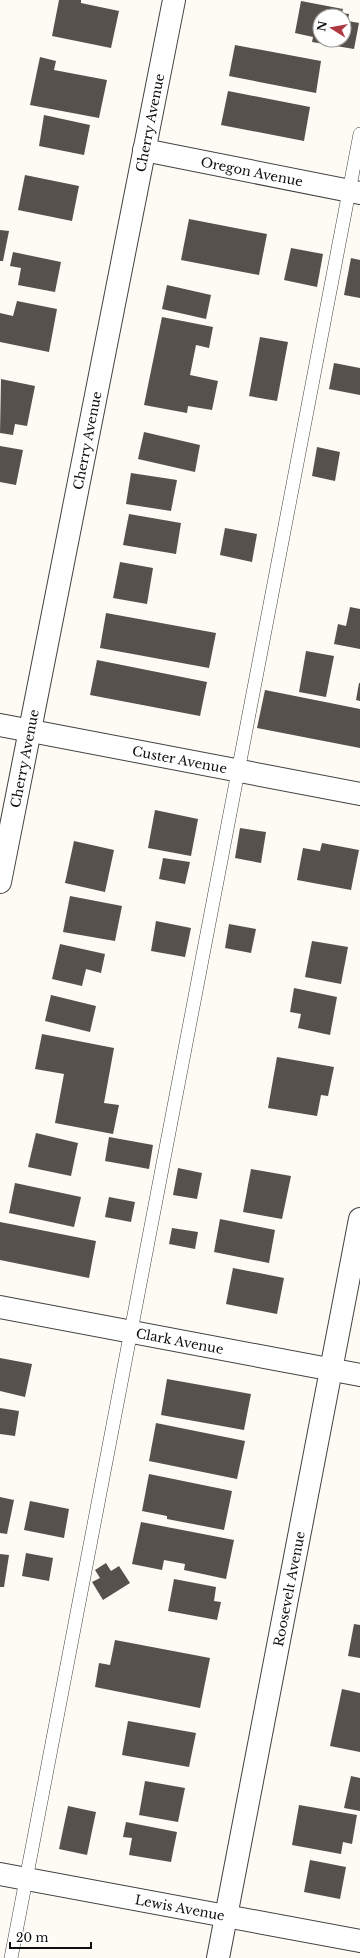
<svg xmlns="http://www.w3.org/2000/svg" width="360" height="1958" font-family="'Libre Baskerville',serif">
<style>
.building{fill:#57514d;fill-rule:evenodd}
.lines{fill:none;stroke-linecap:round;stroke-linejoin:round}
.lane-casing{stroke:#424242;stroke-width:14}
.street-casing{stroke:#424242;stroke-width:24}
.lane{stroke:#fff;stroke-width:13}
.street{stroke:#fff;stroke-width:22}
.labels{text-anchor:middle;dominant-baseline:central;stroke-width:4;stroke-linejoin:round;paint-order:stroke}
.street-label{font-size:13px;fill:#0f0f0f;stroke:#fff}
</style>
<rect width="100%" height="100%" fill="#fdfbf3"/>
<g class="building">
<polygon points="59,0 81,0 81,3 119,11 111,48 52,36"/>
<path d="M301,1L343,9L342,13L349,14L348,21L359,23L354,49L312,42L313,37L295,33ZM320,16H344V40H320Z"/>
<polygon points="235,45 321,61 316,93 229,76"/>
<polygon points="40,57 56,61 54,70 107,80 99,118 30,105"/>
<polygon points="228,91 310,107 304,141 221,125"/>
<polygon points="44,115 90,125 84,155 39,146"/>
<polygon points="25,175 79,186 72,221 18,210"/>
<polygon points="189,219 267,234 259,275 181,260"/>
<polygon points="0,230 9,231 3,261 0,261"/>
<polygon points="291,248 323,254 317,287 284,280"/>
<polygon points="13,252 61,262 55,292 18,285 21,268 10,266"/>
<polygon points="351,258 360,260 360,298 344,295"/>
<polygon points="167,285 211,295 206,319 162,309"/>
<polygon points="17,301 57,309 49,352 0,342 0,313 13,316"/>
<polygon points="162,317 213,327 209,348 196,345 190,375 218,381 212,410 188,406 187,413 144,405"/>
<polygon points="260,337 288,342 277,401 249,396"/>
<polygon points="334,363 360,368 360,395 329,389"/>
<polygon points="1,379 35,386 27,426 15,424 13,435 0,433"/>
<polygon points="144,432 200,445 195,472 138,459"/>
<polygon points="0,446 23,450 16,485 0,482"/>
<polygon points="317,447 340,452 335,481 312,476"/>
<polygon points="131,473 177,480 171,511 126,504"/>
<polygon points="129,514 181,523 176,554 123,545"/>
<polygon points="225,528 257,534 252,562 220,555"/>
<polygon points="120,562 153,568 147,604 113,598"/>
<polygon points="350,607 360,609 360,649 334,644 338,624 346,626"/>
<polygon points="106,613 216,633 209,668 100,648"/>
<polygon points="306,651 334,656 326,697 299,692"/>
<polygon points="97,660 207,682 200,716 90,695"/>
<polygon points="359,683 360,683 360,701 356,700"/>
<polygon points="265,690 360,709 360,748 257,728"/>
<polygon points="155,810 198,819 191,856 148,848"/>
<polygon points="240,828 266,832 261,863 235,858"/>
<polygon points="74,841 114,850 105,892 65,883"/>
<polygon points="322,843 359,850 351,890 297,880 303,848 320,851"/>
<polygon points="163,858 190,862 185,884 159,879"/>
<polygon points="70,896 122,906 115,941 63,932"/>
<polygon points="156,921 191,928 185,957 151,951"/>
<polygon points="229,924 256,929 251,953 225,948"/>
<polygon points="312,941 348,947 341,984 305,977"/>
<polygon points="60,944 105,954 101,973 86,969 82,986 52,979"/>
<polygon points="294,988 337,997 330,1035 298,1028 301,1014 290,1012"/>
<polygon points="51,995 96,1006 90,1032 45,1021"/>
<polygon points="42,1034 114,1048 104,1103 119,1105 113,1134 55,1123 64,1074 35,1069"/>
<polygon points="277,1057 334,1067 328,1096 321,1095 317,1116 268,1108"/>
<polygon points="36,1133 78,1143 71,1176 28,1167"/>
<polygon points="109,1137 153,1145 149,1169 105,1161"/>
<polygon points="178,1168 202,1173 197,1199 173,1195"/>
<polygon points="251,1169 291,1176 282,1219 243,1212"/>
<polygon points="15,1183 81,1197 74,1227 9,1213"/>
<polygon points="109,1197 135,1202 131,1222 105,1217"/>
<polygon points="220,1219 275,1230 269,1263 214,1252"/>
<polygon points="0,1222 96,1241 89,1278 0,1260"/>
<polygon points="172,1228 198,1232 195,1249 169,1244"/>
<polygon points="233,1268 284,1278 277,1314 226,1304"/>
<polygon points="0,1358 32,1364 25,1397 0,1391"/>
<polygon points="167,1379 251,1394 244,1430 161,1415"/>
<polygon points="0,1408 19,1411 15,1436 0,1434"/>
<polygon points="156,1423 245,1441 237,1479 149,1461"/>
<polygon points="149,1474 232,1491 224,1530 167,1519 167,1516 142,1511"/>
<polygon points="0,1497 14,1500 7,1534 0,1533"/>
<polygon points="30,1501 69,1509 64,1538 24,1530"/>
<polygon points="141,1522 234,1540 226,1579 184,1570 185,1564 164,1560 162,1570 132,1564"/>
<polygon points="26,1553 53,1558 49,1581 22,1576"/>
<polygon points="0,1554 9,1555 4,1587 0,1587"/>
<polygon points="106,1563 111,1571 119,1566 130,1583 103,1600 92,1582 100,1578 95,1570"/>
<polygon points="174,1579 216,1587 214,1601 221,1602 217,1620 168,1611"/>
<polygon points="354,1624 360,1625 360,1658 348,1656"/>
<polygon points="115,1640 210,1658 200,1708 95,1687 99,1663 110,1665"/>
<polygon points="342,1689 360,1693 360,1752 330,1746"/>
<polygon points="128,1721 196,1733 189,1767 122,1755"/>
<polygon points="351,1776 360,1778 360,1811 344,1808"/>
<polygon points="145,1781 185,1788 178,1822 139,1815"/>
<polygon points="299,1805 357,1815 352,1844 343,1842 341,1854 292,1845"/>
<polygon points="68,1806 96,1812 87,1855 59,1849"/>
<polygon points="126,1822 177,1832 171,1862 129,1855 132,1838 123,1837"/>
<polygon points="310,1860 346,1867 340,1899 304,1892"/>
</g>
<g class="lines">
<defs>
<polyline id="lane" points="11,1958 360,134"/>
<g id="street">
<path id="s1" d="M144,150L360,193"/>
<path id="s2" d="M0,725L360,794"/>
<path id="s3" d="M0,882L174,0"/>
<path id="s4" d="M0,1307L360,1375"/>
<path id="s5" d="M0,1874L360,1941"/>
<path id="s6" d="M218,1958L360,1219"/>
</g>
</defs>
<use href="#lane" class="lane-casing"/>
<use href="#street" class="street-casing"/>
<use href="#lane" class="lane"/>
<use href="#street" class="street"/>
</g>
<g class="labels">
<g class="street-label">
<text stroke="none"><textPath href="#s3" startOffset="774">Cherry Avenue</textPath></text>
<text stroke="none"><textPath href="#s1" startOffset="110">Oregon Avenue</textPath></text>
<text stroke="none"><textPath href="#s3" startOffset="450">Cherry Avenue</textPath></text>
<text stroke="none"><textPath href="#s3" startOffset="126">Cherry Avenue</textPath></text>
<text stroke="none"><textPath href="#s2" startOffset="183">Custer Avenue</textPath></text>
<text stroke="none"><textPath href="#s4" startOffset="183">Clark Avenue</textPath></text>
<text stroke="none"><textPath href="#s6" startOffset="376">Roosevelt Avenue</textPath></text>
<text stroke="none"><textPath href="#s5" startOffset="183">Lewis Avenue</textPath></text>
</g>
</g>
<g transform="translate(332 28) rotate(281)"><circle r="19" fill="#ffffff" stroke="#9f9f9f"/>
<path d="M0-3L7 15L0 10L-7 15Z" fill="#af3842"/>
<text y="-6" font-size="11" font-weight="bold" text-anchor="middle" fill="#0f0f0f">N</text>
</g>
<path d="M10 1942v6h81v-6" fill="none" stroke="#0f0f0f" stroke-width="2"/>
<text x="16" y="1942" font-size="12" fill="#0f0f0f" stroke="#ffffff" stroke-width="3" paint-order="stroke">20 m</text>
</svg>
